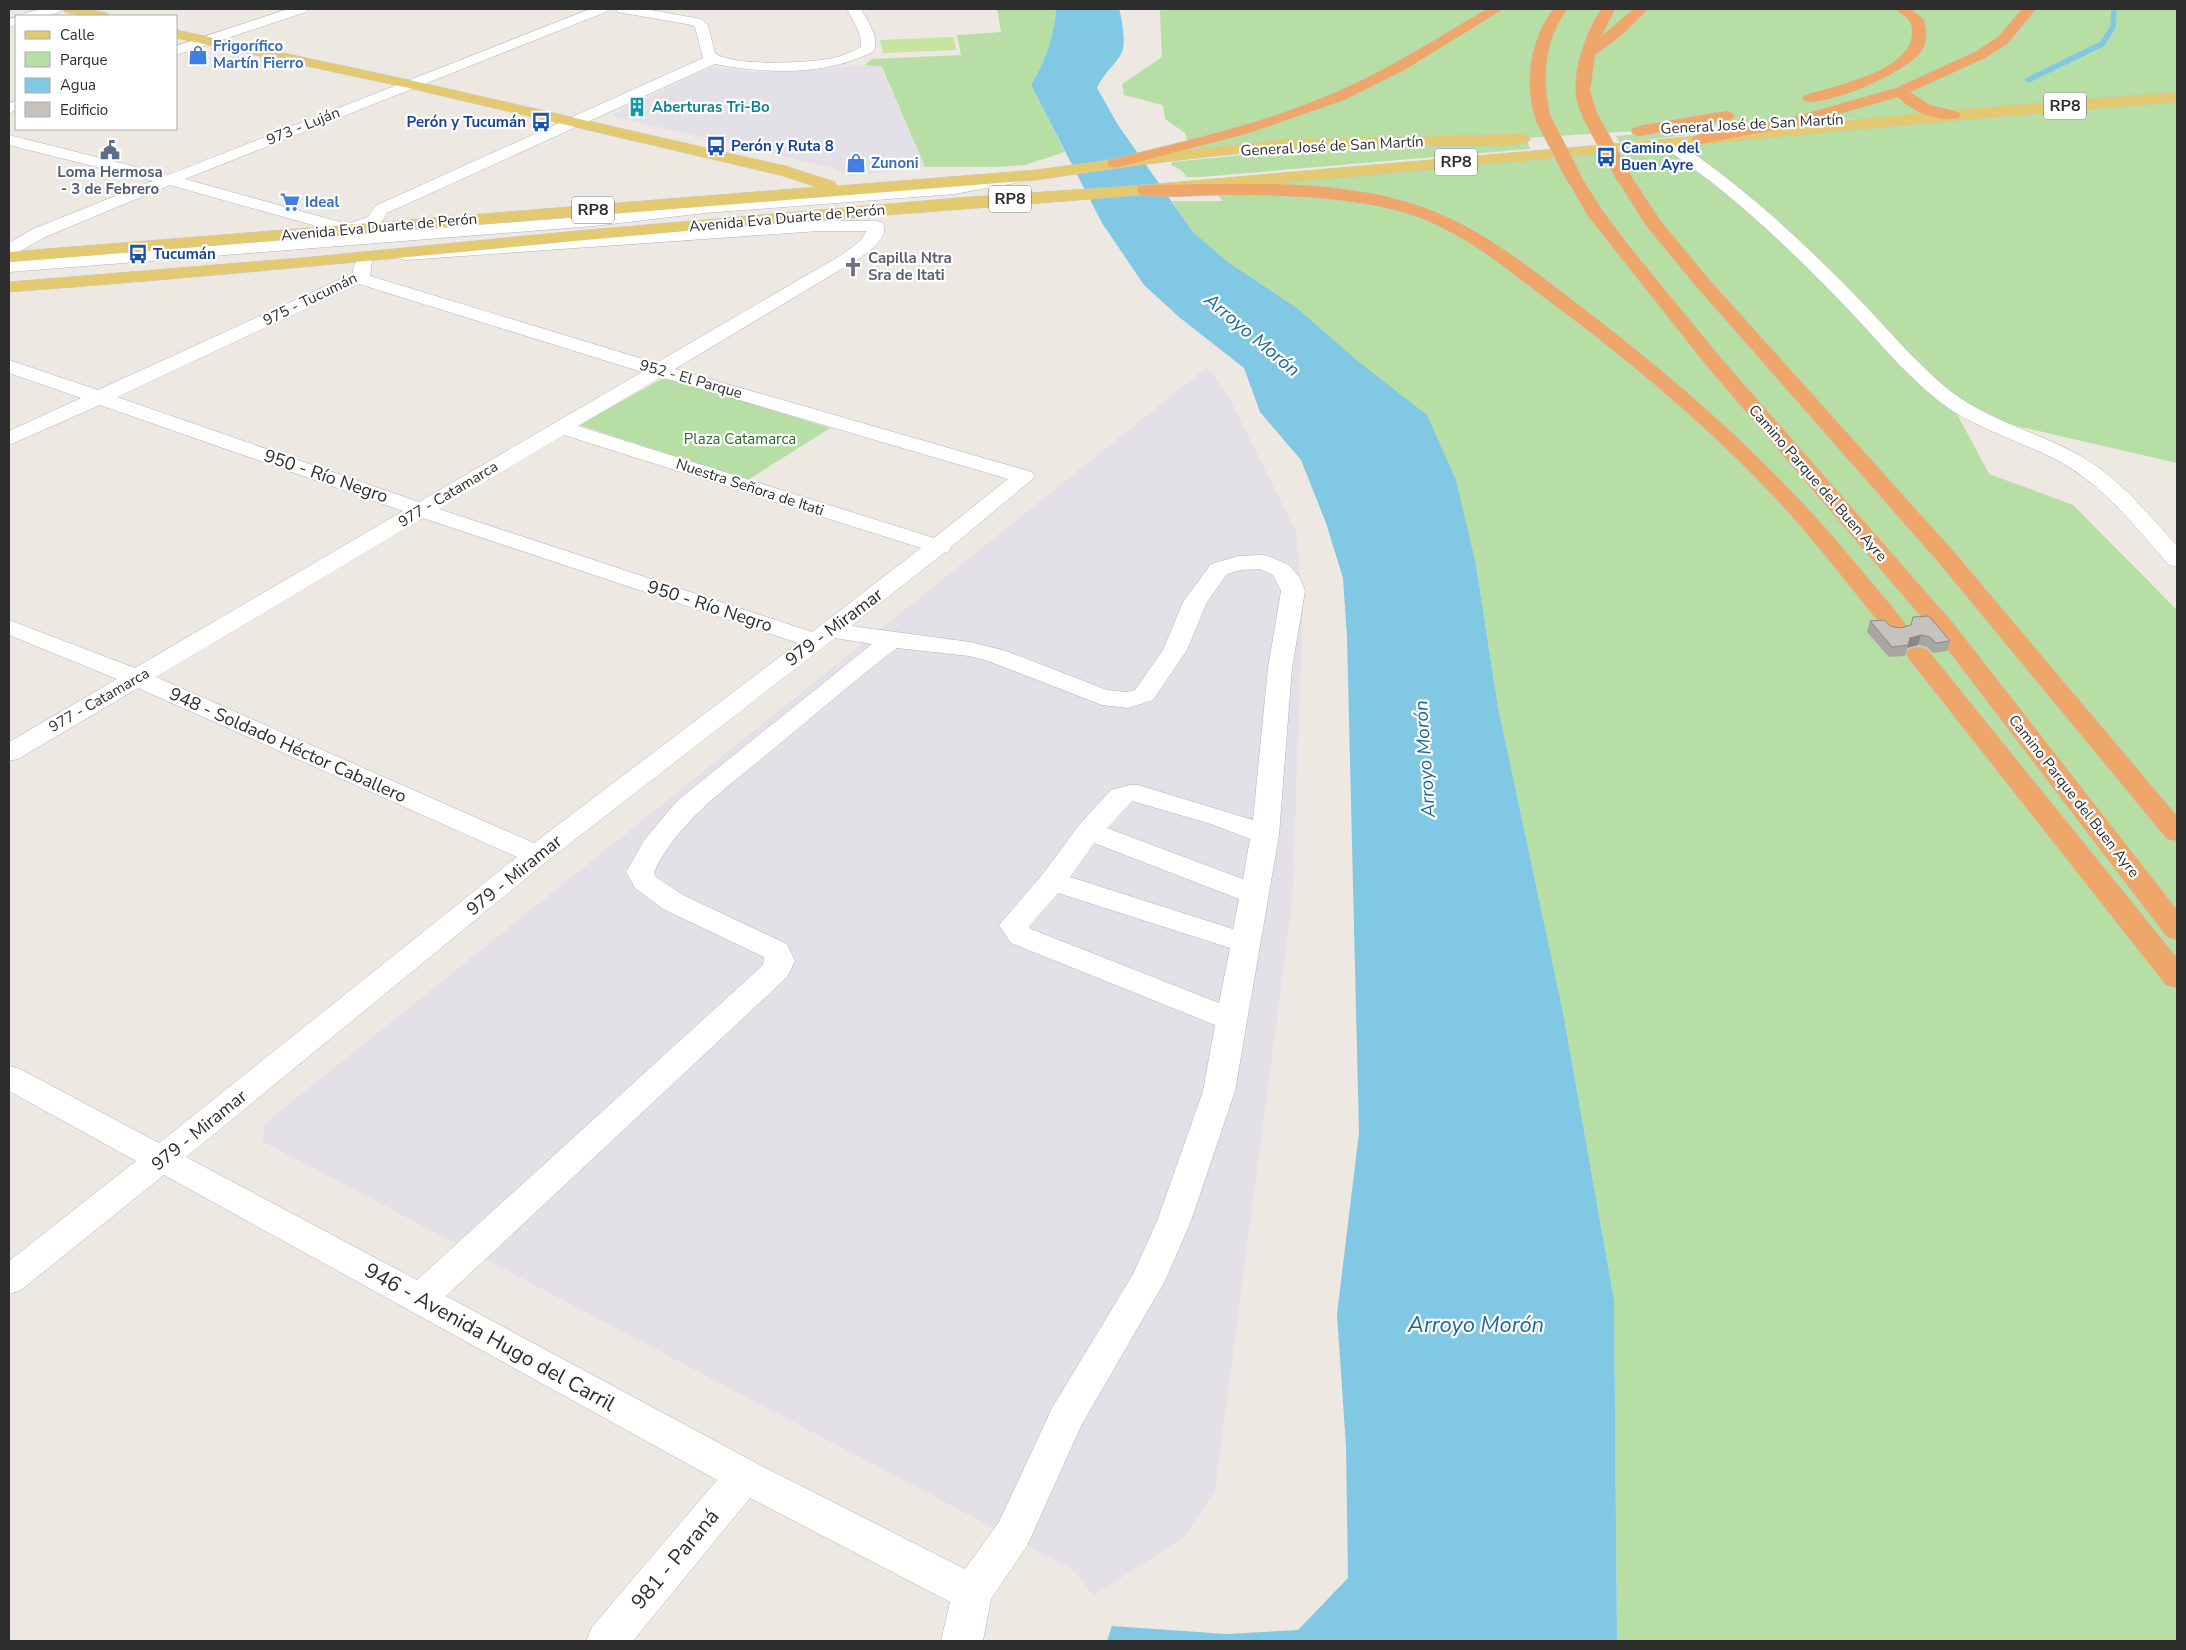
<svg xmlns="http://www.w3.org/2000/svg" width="2186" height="1650" font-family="'Nunito Sans',sans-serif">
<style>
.industrial{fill:#e3e1e7}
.green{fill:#b7dea4}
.pitch{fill:#c7e4a1}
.water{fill:#80c8e3}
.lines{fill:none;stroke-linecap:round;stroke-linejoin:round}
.stream{stroke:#80c8e3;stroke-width:5.5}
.minor-casing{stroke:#b2b3bc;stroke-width:1}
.major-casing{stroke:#c8c8c8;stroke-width:1}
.highway-casing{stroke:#c8c8c8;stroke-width:1}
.minor{fill:#fff;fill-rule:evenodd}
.major{fill:#e3ca70;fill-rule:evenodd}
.highway{fill:#efa66b;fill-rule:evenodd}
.highway-bridge-casing{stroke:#c8c8c8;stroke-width:16;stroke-linecap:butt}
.highway-bridge{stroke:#efa66b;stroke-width:15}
.wall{fill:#aaa7a3}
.shaded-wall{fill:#8b8884}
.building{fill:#c6c2bd;stroke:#8b8884}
.labels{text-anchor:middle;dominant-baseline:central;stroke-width:4.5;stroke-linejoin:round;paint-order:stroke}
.far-shop-label{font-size:15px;font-weight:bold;fill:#366cbe;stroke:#fff;text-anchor:start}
.far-culture-label{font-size:15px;font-weight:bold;fill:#0d838f;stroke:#fff;text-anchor:start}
.far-transit-label{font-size:15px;font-weight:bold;fill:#164399;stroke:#fff;text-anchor:start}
.far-street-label{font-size:15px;fill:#2d2d2d;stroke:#fff}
.far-service-label{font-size:15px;font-weight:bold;fill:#4e5e75;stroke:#fff}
.far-worship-label{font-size:15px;font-weight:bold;fill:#5b616d;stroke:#fff;text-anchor:start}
.far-park-label{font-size:15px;fill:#306523;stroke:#fff}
.shield{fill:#fff;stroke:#6c6c6c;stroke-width:1}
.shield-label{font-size:16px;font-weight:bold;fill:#2d2d2d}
.street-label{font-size:18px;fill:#2d2d2d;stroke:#fff}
.water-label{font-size:19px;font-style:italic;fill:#1c6993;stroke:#fff}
.near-street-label{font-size:21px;fill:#2d2d2d;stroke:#fff}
.near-water-label{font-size:22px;font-style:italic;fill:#1c6993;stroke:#fff}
</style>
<rect width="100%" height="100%" fill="#ede8e2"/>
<g class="industrial">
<polygon points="865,65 881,67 925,167 852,176 833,168 613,116 615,113 713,67 756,72 791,72"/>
<polygon points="1207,367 1228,395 1296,531 1303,610 1292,903 1215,1491 1184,1537 1093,1596 1075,1571 262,1141 265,1123"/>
</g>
<g class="green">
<path d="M997,9H1056C1055,33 1044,65 1031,85L1065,152L1025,165L995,167H925L882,67L865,65L872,59L961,55L957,35L1001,32Z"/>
<polygon points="1160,9 2177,9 2177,463 1956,412 1989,474 2073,505 2177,610 2177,1641 1617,1641 1614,1300 1563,1012 1498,707 1476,565 1359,362 1297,308 1228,262 1193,232 1172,201 1223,201 1214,191 1211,183 1941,116 1740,124 1498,140 1371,142 1191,154 1185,133 1165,119 1163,105 1124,95 1122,84 1162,57"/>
<polygon points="1686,130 1706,131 1703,133 1620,143 1616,136"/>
<polygon points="1528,143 1530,149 1200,177 1187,177 1181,170 1171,165 1172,162 1304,149"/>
<polygon points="665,377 830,428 748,480 579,425"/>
</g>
<polygon class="pitch" points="953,37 957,50 883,53 880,40"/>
<path class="water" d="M1056,9H1119C1122,17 1126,44 1122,52C1116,65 1103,73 1097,88L1118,125L1193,232L1228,262L1297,308L1359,362L1427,415L1456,480L1476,565L1498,707L1563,1012L1614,1300L1617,1641H1107L1112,1626L1226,1634L1298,1630L1348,1578L1346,1446L1337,1314L1359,1133L1347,637L1343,578L1326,523L1301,460L1260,412L1244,368L1179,317L1144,285L1102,223L1031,85C1044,65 1055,33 1056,9Z"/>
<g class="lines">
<polyline class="stream" points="2028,80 2102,44 2113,27 2114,9"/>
<defs>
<g id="minor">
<path d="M41,9H62C53,18 35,17 23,16L25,13Z"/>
<polygon points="288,9 308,9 306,12 176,55 176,46"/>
<path d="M590,9H608L606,12L185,179L347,224L368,217L375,206L703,58L695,27L692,25L623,13L618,12L616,9H645L701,19L708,25L715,53C732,67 811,63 833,58C843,56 852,51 861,47C862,33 853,21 847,9H861C867,21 881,38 873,52C824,76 767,74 715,64L387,213L380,225L349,235L594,216L705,203L954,184L1015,173L1021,175L1023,178L1021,181L1015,183L954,194L705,213L594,226L9,272V262L348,235L170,185L45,237L15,254L9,255V243L33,229L153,181L9,145V135L168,175Z"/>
<polygon points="16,17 16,25 9,27 9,19"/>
<polygon points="16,101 16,110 9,113 9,103"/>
<path d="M1669,139L1675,141C1742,185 1799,238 1856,296C1886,327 1915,362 1949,390C1990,422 2040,432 2084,458C2121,480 2149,515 2177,546V567L2169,565C2138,530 2109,492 2069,467C2026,441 1975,431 1935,398C1901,370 1873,335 1843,304C1787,246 1730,192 1663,147L1661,144L1663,141Z"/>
<path d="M819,221H876L882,222C892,237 866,254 855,261L675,369L1032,472L1035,477L951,547L948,552L944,553L851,626L970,642L1006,651L1107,690L1127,692L1135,690L1163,650L1183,602L1211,564L1239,556L1263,555L1271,557L1289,565L1300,578L1305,591L1292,668L1279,835L1235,1091L1191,1221L1166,1279L1081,1426L1027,1546L991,1599L983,1641H941L950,1602L750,1498L633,1641H586L592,1627L717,1480L164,1175L21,1290L9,1294V1261L136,1161L9,1091V1066L20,1069L159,1143L517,857L138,688L18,759L9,761V742L117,679L9,635V620L135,668L403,511L100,405L9,445V431L81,398L9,373V360L98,390L352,274L357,257L363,256L369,257L372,261L370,276L656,363L843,254L860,241L867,231H819L406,260L400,259L397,255L400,251L406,250ZM359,284L642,372L419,502L117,397ZM661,377L1008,479L934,538L578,426ZM564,435L921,548L812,632L439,509ZM423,518L798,643L534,843L156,677ZM1260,569L1273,575L1281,591L1268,668L1253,820L1138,785H1130L1111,790L1079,825L1042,875L999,925L1011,943L1215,1025L1203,1091L1157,1221L1133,1274L1052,1408L999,1522L965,1569L758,1464L446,1296L787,977L795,961L787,944L683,895L656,877L654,872C679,820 727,788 770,752C812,717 854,681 897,648L969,656L988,661L1102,705L1128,708L1153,700L1187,650L1207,602L1227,574L1241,570ZM835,638L872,644L678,800L645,839L626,872L635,888L663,909L764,957L763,965L417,1280L186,1157L546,862ZM1132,801L1211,824L1250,839L1243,879L1107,828ZM1094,843L1239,899L1233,929L1070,877ZM1058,893L1230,948L1219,1003L1031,929L1029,926Z"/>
</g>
<g id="major">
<polygon points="63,9 88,9 107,13 109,16 85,16 65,12"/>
<path d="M176,30L409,80L785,166L835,182L837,186L1036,170L1176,151L1282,140L1522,134L1528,136L1530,139L1528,142C1506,148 1481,145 1459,146C1413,146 1366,146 1319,148C1224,152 1130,166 1036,180L9,262V252L817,187L780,175L409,88L176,38Z"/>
<path d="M2177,92V102C1875,126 1574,157 1273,184C1040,204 808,220 575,241C386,259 198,278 9,292V282L312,257L576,231L969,197L1145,185L1635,142L1953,110Z"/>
</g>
<g id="highway">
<path d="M1487,9H1503L1406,69L1344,100L1249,133L1115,168L1109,166L1107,163L1109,160C1185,141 1263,124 1334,93C1388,70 1437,38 1487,9Z"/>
<path d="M1553,9H1567C1544,42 1541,79 1551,118L1548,121H1538C1533,115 1532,106 1531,99C1527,66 1534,36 1553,9Z"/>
<path d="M1601,9H1615L1601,37L1633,9H1648L1624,33L1595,55L1590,91L1597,114L1594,117H1584C1564,89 1584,35 1601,9Z"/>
<path d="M1896,9H1911L1924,20C1926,30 1928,41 1922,50C1910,71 1827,107 1805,101L1802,98L1805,95C1833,87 1913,70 1912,33C1912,30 1912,24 1910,22C1908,17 1900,14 1896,9Z"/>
<path d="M2022,9H2036L2008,43L1985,58L1910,92L1930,105L1958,112L1961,115L1958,118C1939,123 1911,111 1898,97L1796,126L1700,144L1694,142L1692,139L1694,136L1700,134L1794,117L1896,88L1975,52L1998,37Z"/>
<polygon points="1727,111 1732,113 1735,116 1732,119 1639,136 1633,134 1631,131 1633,128 1639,126"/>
<polygon points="1623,171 1629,173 1660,220 1707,277 1955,553 2177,816 2177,841 2167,839 1939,563 1695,285 1647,227 1615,176 1617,173"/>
<polygon points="1574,173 1580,175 1602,210 1629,246 1720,357 1953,623 2177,910 2177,940 2167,937 1935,633 1706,365 1588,216 1566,178 1568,175"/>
<path d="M1145,185C1232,185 1325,177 1410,203C1474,222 1528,266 1580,306C1686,387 1778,468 1862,571C1878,590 1895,609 1909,629L1906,634L1897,636L1888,634C1848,584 1809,533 1764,486C1696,416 1620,353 1541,295C1497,261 1450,223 1395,210C1339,196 1280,195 1222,195C1198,195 1161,199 1139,194L1137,190L1139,186Z"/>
<polygon points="1918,647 1927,649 2177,958 2177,988 2166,985 1909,659 1906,654 1909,649"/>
</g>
</defs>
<use href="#minor" class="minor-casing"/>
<use href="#major" class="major-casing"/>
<use href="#highway" class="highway-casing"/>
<use href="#minor" class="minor"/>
<use href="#major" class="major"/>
<use href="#highway" class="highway"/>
<defs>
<g id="highway-bridge">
<polyline points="1589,114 1623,176"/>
<polyline points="1543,118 1574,178"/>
</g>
</defs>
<use href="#highway-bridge" class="highway-bridge-casing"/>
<use href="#highway-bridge" class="highway-bridge"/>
</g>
<polygon class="wall" points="1870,621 1950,641 1947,651 1933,653 1927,647 1918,645 1907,648 1905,656 1889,657 1867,632"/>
<polygon class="shaded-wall" points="1921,635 1918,645 1907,648 1905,656 1910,638"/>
<polygon class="building" points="1929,616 1950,641 1936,643 1930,637 1921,635 1910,638 1908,645 1892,647 1870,621 1885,620 1890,626 1900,628 1911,625 1913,617"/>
<defs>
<symbol id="shop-bare" viewBox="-9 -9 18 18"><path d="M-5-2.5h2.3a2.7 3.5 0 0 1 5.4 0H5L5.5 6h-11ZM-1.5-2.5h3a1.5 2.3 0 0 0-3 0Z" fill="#3f7fe0" stroke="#fff" stroke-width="2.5" paint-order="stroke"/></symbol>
<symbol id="building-bare" viewBox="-9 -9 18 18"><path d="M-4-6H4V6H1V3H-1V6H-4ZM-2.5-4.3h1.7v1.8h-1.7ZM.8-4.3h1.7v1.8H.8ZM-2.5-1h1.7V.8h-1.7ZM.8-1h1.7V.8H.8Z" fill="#0f9aa8" stroke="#fff" stroke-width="2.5" paint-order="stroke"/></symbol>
<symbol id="bus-bare" viewBox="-9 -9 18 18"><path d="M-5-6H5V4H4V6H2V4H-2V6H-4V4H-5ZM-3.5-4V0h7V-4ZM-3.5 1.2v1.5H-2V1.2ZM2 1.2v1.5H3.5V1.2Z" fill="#1a4fb4" stroke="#fff" stroke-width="2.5" paint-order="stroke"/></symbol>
<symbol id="civic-bare" viewBox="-9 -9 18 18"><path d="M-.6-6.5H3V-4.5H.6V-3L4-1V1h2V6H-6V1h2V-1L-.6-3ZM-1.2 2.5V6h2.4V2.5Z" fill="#5c6f8a" stroke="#fff" stroke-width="2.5" paint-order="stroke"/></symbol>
<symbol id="supermarket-bare" viewBox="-9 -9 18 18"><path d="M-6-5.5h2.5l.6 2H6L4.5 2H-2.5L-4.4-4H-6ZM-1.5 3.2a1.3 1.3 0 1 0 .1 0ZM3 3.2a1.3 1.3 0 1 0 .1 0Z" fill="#3f7fe0" stroke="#fff" stroke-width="2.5" paint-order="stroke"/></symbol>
<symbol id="church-bare" viewBox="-9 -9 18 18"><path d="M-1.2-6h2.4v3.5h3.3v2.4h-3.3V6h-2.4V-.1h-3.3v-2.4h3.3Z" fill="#6b7280" stroke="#fff" stroke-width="2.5" paint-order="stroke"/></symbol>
</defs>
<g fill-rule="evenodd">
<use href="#shop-bare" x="184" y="41" width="28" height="28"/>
<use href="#building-bare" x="623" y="93" width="28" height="28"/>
<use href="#bus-bare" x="527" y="108" width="28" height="28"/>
<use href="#bus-bare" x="702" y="132" width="28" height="28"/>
<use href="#civic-bare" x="96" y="136" width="28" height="28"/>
<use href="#bus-bare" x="1592" y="143" width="28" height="28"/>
<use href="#shop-bare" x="842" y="149" width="28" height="28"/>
<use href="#supermarket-bare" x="276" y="188" width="28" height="28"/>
<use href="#bus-bare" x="124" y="240" width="28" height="28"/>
<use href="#church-bare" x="839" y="253" width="28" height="28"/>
</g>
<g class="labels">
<g class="far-shop-label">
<text x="213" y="46">Frigorífico<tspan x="213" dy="17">Martín Fierro</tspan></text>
<text x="871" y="163">Zunoni</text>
<text x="305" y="202">Ideal</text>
</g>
<g class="far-culture-label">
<text x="652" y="107">Aberturas Tri-Bo</text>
</g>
<g class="far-transit-label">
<text x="526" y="122" text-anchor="end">Perón y Tucumán</text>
<text x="731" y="146">Perón y Ruta 8</text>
<text x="1621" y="148">Camino del<tspan x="1621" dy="17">Buen Ayre</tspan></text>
<text x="153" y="254">Tucumán</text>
</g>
<g class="far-street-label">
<text transform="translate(1752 124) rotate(-3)">General José de San Martín</text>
<text transform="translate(303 126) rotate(-22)">973 - Luján</text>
<text transform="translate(1332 146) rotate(-3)">General José de San Martín</text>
<text transform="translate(787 218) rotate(-5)">Avenida Eva Duarte de Perón</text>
<text transform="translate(379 227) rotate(-5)">Avenida Eva Duarte de Perón</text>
<text transform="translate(310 299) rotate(-26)">975 - Tucumán</text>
<text transform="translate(691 379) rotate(16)">952 - El Parque</text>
<text transform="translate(1818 483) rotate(49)">Camino Parque del Buen Ayre</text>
<text transform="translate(750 487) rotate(18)">Nuestra Señora de Itati</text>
<text transform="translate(448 494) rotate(-31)">977 - Catamarca</text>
<text transform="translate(99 700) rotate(-30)">977 - Catamarca</text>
<text transform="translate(2074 796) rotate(52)">Camino Parque del Buen Ayre</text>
</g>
<g class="far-service-label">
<text x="110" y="172">Loma Hermosa<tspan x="110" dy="17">- 3 de Febrero</tspan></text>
</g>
<g class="far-worship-label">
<text x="868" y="258">Capilla Ntra<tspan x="868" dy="17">Sra de Itati</tspan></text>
</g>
<g class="far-park-label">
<text x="740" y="439">Plaza Catamarca</text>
</g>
<g class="shield">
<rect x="2044" y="92.5" width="42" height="27" rx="4"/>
<rect x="1435" y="148.5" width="42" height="27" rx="4"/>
<rect x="989" y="185.5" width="42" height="27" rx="4"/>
<rect x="572" y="196.5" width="42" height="27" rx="4"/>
</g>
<g class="shield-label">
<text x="2065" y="106">RP8</text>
<text x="1456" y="162">RP8</text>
<text x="1010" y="199">RP8</text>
<text x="593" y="210">RP8</text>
</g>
<g class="street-label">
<text transform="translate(326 476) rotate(19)">950 - Río Negro</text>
<text transform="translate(710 606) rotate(18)">950 - Río Negro</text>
<text transform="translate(834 627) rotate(-37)">979 - Miramar</text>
<text transform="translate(288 745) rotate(24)">948 - Soldado Héctor Caballero</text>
<text transform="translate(514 875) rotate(-39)">979 - Miramar</text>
<text transform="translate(199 1130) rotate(-39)">979 - Miramar</text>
</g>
<g class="water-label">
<text transform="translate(1252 335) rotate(40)">Arroyo Morón</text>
<text transform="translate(1425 759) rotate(-94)">Arroyo Morón</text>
</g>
<g class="near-street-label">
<text transform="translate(490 1337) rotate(29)">946 - Avenida Hugo del Carril</text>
<text transform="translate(675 1559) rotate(-50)">981 - Paraná</text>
</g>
<g class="near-water-label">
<text x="1476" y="1325">Arroyo Morón</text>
</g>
</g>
<rect width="2186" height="1650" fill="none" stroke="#2d2d2d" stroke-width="20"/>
<rect x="15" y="15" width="162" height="115" fill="#ffffff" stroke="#ababab"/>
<rect x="25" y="31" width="25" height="8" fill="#e3ca70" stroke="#ababab"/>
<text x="60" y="40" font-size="15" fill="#2d2d2d">Calle</text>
<rect x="25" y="52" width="25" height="15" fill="#b7dea4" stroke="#ababab"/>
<text x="60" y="65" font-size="15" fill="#2d2d2d">Parque</text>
<rect x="25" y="78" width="25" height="15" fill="#80c8e3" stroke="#ababab"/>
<text x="60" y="90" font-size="15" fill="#2d2d2d">Agua</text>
<rect x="25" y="102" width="25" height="15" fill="#c6c2bd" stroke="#ababab"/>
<text x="60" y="115" font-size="15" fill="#2d2d2d">Edificio</text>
</svg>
